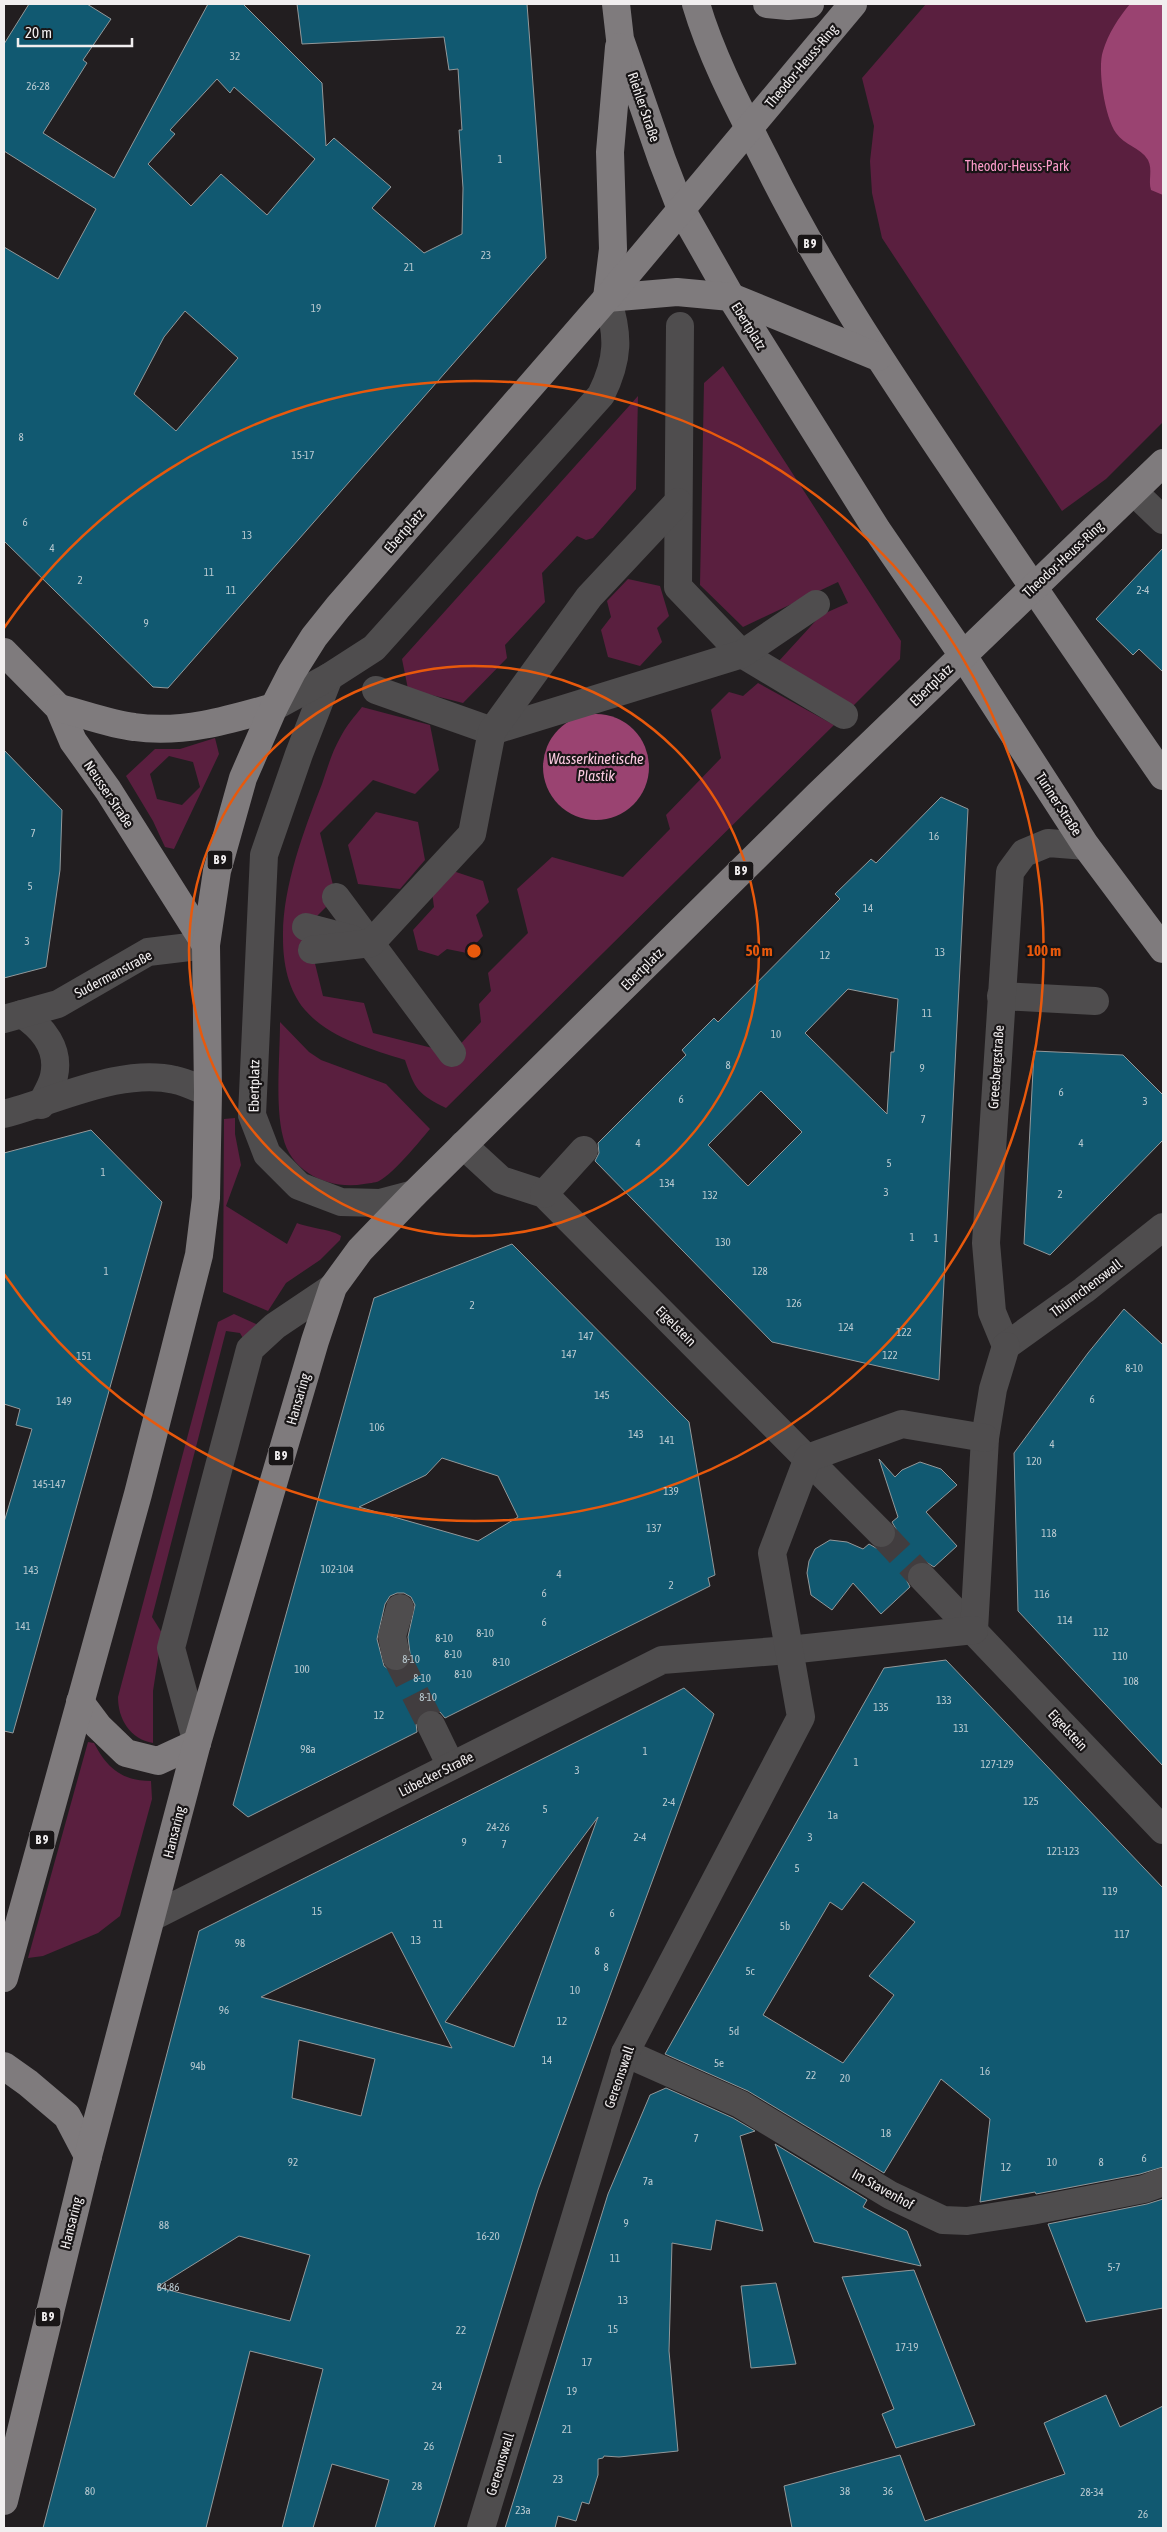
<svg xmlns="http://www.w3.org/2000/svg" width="1167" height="2532" font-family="'Asap Condensed',sans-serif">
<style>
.green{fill:#5a1f3f;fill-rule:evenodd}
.water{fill:#9a4371}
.building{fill:#115971;stroke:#93989a;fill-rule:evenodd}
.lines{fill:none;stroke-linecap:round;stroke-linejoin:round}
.minor-tunnel{stroke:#413d3f;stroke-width:28;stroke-dasharray:28 14;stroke-linecap:butt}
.minor{stroke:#4f4d4e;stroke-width:28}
.major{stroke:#7f7b7d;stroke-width:28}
.ring{fill:none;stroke:#e8590c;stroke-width:2.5}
.labels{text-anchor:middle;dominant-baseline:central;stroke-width:4.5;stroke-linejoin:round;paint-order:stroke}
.number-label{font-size:11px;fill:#b9c9d0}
.shield{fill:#181516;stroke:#b0adae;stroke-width:1}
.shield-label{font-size:12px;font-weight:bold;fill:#f1eeef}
.street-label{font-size:14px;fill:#f1eeef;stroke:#181516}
.park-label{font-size:14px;fill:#fc9ccb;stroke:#181516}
.water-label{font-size:15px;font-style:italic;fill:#fbcae0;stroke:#181516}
.centre{fill:#e8590c;stroke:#181516;stroke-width:2.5}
.ring-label{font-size:15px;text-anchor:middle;font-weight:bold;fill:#e8590c;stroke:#181516;stroke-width:4.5;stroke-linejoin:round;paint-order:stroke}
</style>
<rect width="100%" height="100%" fill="#221e20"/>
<g class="green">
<polygon points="926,4 1163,4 1163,422 1106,479 1062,511 882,238 872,193 870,161 874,126 862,78"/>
<polygon points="723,366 901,641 900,659 852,707 778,662 821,615 848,603 838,582 743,627 700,585 704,383"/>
<polygon points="638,396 636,489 593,538 586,540 577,536 542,573 545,602 505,645 507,658 463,703 408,689 402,659"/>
<polygon points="628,579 660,586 669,616 657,628 662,642 640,666 608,657 601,630 611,617 607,601"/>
<path d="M758,683L834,725L446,1108C418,1094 415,1090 405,1060C371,1049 329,1038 305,1010C288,990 283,963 283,938C282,888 304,830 322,784C327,769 332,752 340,738C346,726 354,717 362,707L430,725L439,770L415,794L373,780L320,833L336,897L306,927L323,996L364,1003L373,1033L452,1053L481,1022L479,1004L491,991L488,973L528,933L517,889L552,857L623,877L670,829L666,815L721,758L711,710L729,692L743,696Z"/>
<path d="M215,738L219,754L174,849L165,847L153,821L126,776L155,749H180ZM169,756L193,762L200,787L182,805L157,799L150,774Z"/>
<polygon points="376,812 418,822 425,860 400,889 358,884 348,845"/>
<polygon points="453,871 483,881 489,902 476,915 483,936 467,953 447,949 438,956 418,950 413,930 434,907 432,892"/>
<path d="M280,1022L309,1052L321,1060L386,1084L430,1129C418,1143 394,1173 379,1181C375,1183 368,1183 364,1184C330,1190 291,1173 283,1137C275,1105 280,1056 280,1022Z"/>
<path d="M235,1118V1134L241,1165L226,1206L287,1244L297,1223C309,1228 334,1230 341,1236L340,1240L320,1260L286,1283L268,1311L223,1292L224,1119Z"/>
<path d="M234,1314L256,1324L255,1331L244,1340L240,1333L226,1331L152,1617L162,1633L153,1691V1743C130,1739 118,1719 118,1697L218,1322Z"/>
<path d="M88,1742L94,1743C107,1768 122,1781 151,1781L152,1799L120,1916L98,1933L43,1956L28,1958Z"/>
</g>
<g class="water">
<path d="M1130,4H1163V195L1151,190C1148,180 1153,170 1148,160C1140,147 1124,145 1116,133C1105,118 1097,68 1103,51C1108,34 1119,17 1130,4Z"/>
<circle cx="596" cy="767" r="53"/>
</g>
<g class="building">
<path d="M29,4H87L111,19L83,60L87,63L43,133L114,178L208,4H243L322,83L326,146L334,138L391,187L372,208L424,253L462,234L463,188L459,130H462L458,69L449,70L444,37L302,44L297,4H527L546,258L168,688L153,687L4,541V247L58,279L96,209L4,151V44ZM217,79L230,93L234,87L315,159L267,215L221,174L191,206L148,164L175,134L170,130ZM185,311L238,358L176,431L134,394L164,337Z"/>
<polygon points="1163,548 1163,672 1139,649 1133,655 1096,619"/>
<polygon points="4,750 62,810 60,870 46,967 4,978"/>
<path d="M941,797L968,809L939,1380L772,1342L595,1161L599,1153L598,1143L686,1055L682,1050L714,1018L718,1022L840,899L835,894L871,859L876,863ZM848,989L898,999L894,1052H891L887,1114L805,1033ZM761,1091L802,1132L748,1186L708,1145Z"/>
<polygon points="1034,1051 1123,1055 1163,1095 1163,1140 1050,1255 1024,1244"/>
<polygon points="91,1130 162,1202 13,1733 4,1731 4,1522 32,1429 16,1425 20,1409 4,1404 4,1153"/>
<path d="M512,1244L689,1422L715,1575L708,1578L710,1586L445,1718L440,1712L433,1710L424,1711L418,1717L416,1723L417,1732L248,1817L233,1805L374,1298ZM442,1458L498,1476L518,1517L478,1541L359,1507L426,1475ZM397,1593H404L411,1597L415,1605L408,1637L411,1661L406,1668L399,1671H391L384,1666L377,1639L385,1604L390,1596Z"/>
<polygon points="1124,1309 1163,1345 1163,1766 1018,1611 1014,1453 1088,1353"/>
<polygon points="879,1459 895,1477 902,1470 920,1462 941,1469 957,1485 926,1512 957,1546 934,1567 926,1562 918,1562 912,1565 907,1573 907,1581 910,1587 881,1614 853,1583 832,1610 811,1595 807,1573 809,1561 815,1549 830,1540 847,1542 863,1549 869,1544 876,1548 885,1548 892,1544 896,1538 896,1529 892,1522 898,1517"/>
<path d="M946,1660L1163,1888V2167L1140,2174L1036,2194L1035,2192L980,2202L990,2119L941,2079L884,2173L748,2091L665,2054L884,1668ZM863,1882L915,1922L869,1976L894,1995L843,2063L763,2015L830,1902L842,1910Z"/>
<path d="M684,1688L714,1714L538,2190L434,2528H375L389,2480L332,2464L313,2528H282L323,2369L250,2351L206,2528H43L199,1931ZM598,1817L514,2047L445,2022ZM392,1932L452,2048L261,1997ZM299,2040L375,2059L361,2116L292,2098ZM239,2236L310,2255L290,2321L157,2287Z"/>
<polygon points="666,2088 733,2118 755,2131 740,2136 763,2231 716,2220 711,2250 672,2243 669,2351 678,2451 619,2457 604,2456 603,2458 598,2459 598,2475 589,2504 582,2502 576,2521 558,2516 555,2528 505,2528 608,2194 650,2095"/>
<polygon points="775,2144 867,2200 863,2207 907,2231 921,2266 814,2242"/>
<polygon points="1163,2199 1163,2308 1086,2322 1048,2224 1147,2204"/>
<polygon points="914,2270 975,2425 896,2448 882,2414 894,2409 842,2277"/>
<polygon points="776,2283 796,2364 751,2368 741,2286"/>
<polygon points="1106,2395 1120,2427 1163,2406 1163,2528 792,2528 784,2486 900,2455 925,2521 1065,2474 1044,2423"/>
</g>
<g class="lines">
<g class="minor-tunnel">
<polyline points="881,1533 922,1577"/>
<polyline points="396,1656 431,1725"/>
</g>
<g class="minor">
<polyline points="680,326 678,587 742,654 844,715"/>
<polyline points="1134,492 1163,520"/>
<polyline points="329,677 299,754 264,855 252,1115 267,1154 299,1186 341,1202 380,1203 414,1194"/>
<polyline points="376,690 492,731 742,654 816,604"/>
<path d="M274,707L329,677L374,648L601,395C619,359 619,335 607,298"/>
<polyline points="336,897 452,1053"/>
<polyline points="306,927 352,939"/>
<polyline points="312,950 371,943 472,834 492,731 589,597 678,502"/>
<polyline points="1001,996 1095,1001"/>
<path d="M22,1014C43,1028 60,1049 54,1076C52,1086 45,1096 41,1105"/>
<polyline points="4,1019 58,1004 148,952 206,945"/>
<path d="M4,1114C56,1101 122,1067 175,1080C186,1082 197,1088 208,1092"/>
<polyline points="463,1145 501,1180 544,1194 881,1533"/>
<polyline points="544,1194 584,1150"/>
<polyline points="1006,1346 992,1312 986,1243 1010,872 1024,853 1048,843 1086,846"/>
<polyline points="1006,1346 1084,1290 1163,1227"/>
<polyline points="922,1577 1163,1830"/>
<polyline points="974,1630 985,1438 993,1389 1006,1346"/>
<polyline points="396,1656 392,1636 400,1608"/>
<polyline points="431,1725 451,1766"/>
<polyline points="197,1743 171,1648 250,1349 275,1326 333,1287"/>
<polyline points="152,1917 662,1660 789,1650 974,1630"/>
<polyline points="625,2053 740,2104 890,2195 943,2220 967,2221 1031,2211 1144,2189 1163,2182"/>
<polyline points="481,2528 625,2053 801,1717 772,1553 808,1458 902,1424 985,1438"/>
</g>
<g class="major">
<polyline points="616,4 620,39 662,160 681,209 731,297 877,530 962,654 1086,846 1163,949"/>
<path d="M696,4C713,61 741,112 768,165C820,270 885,367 950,464C1020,569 1092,673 1163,776"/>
<polyline points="767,4 788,6 810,4"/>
<polyline points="607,298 677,292 731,297 878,357"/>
<polyline points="607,298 613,249 610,152 619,47"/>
<polyline points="4,652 59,708 73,741 108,790 206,945"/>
<path d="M59,708C84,714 109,724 134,727C182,734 229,720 274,707"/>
<polyline points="80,1702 98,1726 126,1753 158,1761 197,1743"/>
<polyline points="4,1978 138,1494 199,1255 206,1198 208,1092 206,945 217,871 243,778 274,707 292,672 314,637 338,607 607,298 853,4"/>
<polyline points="4,2066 28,2083 67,2116 88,2156"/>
<polyline points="4,2501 88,2156 197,1743 315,1341 333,1287 360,1250 414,1194 818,795 1163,463"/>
</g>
</g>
<g class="ring">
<circle cx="474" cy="951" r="285"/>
<path d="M4 628A570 570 0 1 1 4 1274"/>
</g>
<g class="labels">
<g class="number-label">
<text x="235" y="56">32</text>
<text x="38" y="86">26-28</text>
<text x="500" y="159">1</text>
<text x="486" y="255">23</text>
<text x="409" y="267">21</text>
<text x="316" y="308">19</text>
<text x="21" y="437">8</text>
<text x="303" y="455">15-17</text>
<text x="25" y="522">6</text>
<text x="247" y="535">13</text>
<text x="52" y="548">4</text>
<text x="209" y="572">11</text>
<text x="80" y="580">2</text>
<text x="231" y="590">11</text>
<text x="1143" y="590">2-4</text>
<text x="146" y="623">9</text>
<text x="33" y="833">7</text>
<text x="934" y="836">16</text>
<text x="30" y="886">5</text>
<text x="868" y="908">14</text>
<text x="27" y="941">3</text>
<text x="940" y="952">13</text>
<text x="825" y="955">12</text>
<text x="927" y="1013">11</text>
<text x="776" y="1034">10</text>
<text x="728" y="1065">8</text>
<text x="922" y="1068">9</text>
<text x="1061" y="1092">6</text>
<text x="681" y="1099">6</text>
<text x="1145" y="1101">3</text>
<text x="923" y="1119">7</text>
<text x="638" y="1143">4</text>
<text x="1081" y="1143">4</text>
<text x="889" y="1163">5</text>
<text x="103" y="1172">1</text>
<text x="667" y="1183">134</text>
<text x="886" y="1192">3</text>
<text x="1060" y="1194">2</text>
<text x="710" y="1195">132</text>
<text x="912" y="1237">1</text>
<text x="936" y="1238">1</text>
<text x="723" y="1242">130</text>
<text x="106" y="1271">1</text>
<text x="760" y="1271">128</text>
<text x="794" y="1303">126</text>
<text x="472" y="1305">2</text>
<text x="846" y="1327">124</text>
<text x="904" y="1332">122</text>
<text x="586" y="1336">147</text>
<text x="569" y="1354">147</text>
<text x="890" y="1355">122</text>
<text x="84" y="1356">151</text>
<text x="1134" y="1368">8-10</text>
<text x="602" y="1395">145</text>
<text x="1092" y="1399">6</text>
<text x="64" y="1401">149</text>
<text x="377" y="1427">106</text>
<text x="636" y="1434">143</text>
<text x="667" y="1440">141</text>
<text x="1052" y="1444">4</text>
<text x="1034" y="1461">120</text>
<text x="49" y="1484">145-147</text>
<text x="671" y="1491">139</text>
<text x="654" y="1528">137</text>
<text x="1049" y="1533">118</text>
<text x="337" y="1569">102-104</text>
<text x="31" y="1570">143</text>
<text x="559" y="1574">4</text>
<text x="671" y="1585">2</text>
<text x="544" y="1593">6</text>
<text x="1042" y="1594">116</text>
<text x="1065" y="1620">114</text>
<text x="544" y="1622">6</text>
<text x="23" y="1626">141</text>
<text x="1101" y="1632">112</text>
<text x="485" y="1633">8-10</text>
<text x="444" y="1638">8-10</text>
<text x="453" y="1654">8-10</text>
<text x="1120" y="1656">110</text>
<text x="411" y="1659">8-10</text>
<text x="501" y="1662">8-10</text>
<text x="302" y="1669">100</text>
<text x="463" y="1674">8-10</text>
<text x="422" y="1678">8-10</text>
<text x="1131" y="1681">108</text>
<text x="428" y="1697">8-10</text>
<text x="944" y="1700">133</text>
<text x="881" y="1707">135</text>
<text x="379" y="1715">12</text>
<text x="961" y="1728">131</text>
<text x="308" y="1749">98a</text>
<text x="645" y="1751">1</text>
<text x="856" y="1762">1</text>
<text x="997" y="1764">127-129</text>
<text x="577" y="1770">3</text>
<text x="1031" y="1801">125</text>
<text x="669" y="1802">2-4</text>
<text x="545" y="1809">5</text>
<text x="833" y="1815">1a</text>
<text x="498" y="1827">24-26</text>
<text x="640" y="1837">2-4</text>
<text x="810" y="1837">3</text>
<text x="464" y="1842">9</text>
<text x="504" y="1844">7</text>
<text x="1063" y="1851">121-123</text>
<text x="797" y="1868">5</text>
<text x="1110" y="1891">119</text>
<text x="317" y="1911">15</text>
<text x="612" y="1913">6</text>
<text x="438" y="1924">11</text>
<text x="785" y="1926">5b</text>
<text x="1122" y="1934">117</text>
<text x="416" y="1940">13</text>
<text x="240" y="1943">98</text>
<text x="597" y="1951">8</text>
<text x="606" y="1967">8</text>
<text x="750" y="1971">5c</text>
<text x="575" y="1990">10</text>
<text x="224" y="2010">96</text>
<text x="562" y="2021">12</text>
<text x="734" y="2031">5d</text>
<text x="547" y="2060">14</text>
<text x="719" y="2063">5e</text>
<text x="198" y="2066">94b</text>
<text x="985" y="2071">16</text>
<text x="811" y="2075">22</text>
<text x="845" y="2078">20</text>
<text x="886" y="2133">18</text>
<text x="696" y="2138">7</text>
<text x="1144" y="2158">6</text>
<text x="293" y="2162">92</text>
<text x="1052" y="2162">10</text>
<text x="1101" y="2162">8</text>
<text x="1006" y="2167">12</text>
<text x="648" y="2181">7a</text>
<text x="626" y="2223">9</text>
<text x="164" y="2225">88</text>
<text x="488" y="2236">16-20</text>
<text x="615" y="2258">11</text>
<text x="1114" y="2267">5-7</text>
<text x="168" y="2287">84;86</text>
<text x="623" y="2300">13</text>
<text x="613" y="2329">15</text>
<text x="461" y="2330">22</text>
<text x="907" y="2347">17-19</text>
<text x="587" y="2362">17</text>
<text x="437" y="2386">24</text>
<text x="572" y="2391">19</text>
<text x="567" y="2429">21</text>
<text x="429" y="2446">26</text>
<text x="558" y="2479">23</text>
<text x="417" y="2486">28</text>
<text x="90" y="2491">80</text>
<text x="845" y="2491">38</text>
<text x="888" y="2491">36</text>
<text x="1092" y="2492">28-34</text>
<text x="523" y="2510">23a</text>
<text x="1143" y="2514">26</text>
</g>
<g class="shield">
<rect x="797.5" y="234.5" width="25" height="19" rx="4"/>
<rect x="207.5" y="850.5" width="25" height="19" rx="4"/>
<rect x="728.5" y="861.5" width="25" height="19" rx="4"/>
<rect x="268.5" y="1446.5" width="25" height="19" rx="4"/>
<rect x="29.5" y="1830.5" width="25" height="19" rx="4"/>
<rect x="35.5" y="2307.5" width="25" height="19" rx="4"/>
</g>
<g class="shield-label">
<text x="810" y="244">B 9</text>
<text x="220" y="860">B 9</text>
<text x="741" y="871">B 9</text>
<text x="281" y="1456">B 9</text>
<text x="42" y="1840">B 9</text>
<text x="48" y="2317">B 9</text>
</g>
<g class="street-label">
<text transform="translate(801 66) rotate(-50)">Theodor-Heuss-Ring</text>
<text transform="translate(644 107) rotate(71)">Riehler Straße</text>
<text transform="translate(749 326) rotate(58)">Ebertplatz</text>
<text transform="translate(404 531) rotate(-49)">Ebertplatz</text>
<text transform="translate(1063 559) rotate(-43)">Theodor-Heuss-Ring</text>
<text transform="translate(931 685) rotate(-44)">Ebertplatz</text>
<text transform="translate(109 794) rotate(56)">Neusser Straße</text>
<text transform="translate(1059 804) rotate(57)">Turiner Straße</text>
<text transform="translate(642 969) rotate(-45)">Ebertplatz</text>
<text transform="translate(113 974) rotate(-28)">Sudermanstraße</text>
<text transform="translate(996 1067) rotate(-86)">Greesbergstraße</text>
<text transform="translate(254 1086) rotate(-89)">Ebertplatz</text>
<text transform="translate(1086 1288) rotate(-37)">Thürmchenswall</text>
<text transform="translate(676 1326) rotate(45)">Eigelstein</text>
<text transform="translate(298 1399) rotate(-74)">Hansaring</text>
<text transform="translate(1068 1730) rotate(47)">Eigelstein</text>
<text transform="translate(436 1774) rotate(-27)">Lübecker Straße</text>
<text transform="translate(174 1832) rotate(-76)">Hansaring</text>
<text transform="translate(619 2077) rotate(-71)">Gereonswall</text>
<text transform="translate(883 2189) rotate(29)">Im Stavenhof</text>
<text transform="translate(71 2223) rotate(-76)">Hansaring</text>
<text transform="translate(500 2464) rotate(-73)">Gereonswall</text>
</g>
<g class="park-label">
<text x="1017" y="166">Theodor-Heuss-Park</text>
</g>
<g class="water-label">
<text x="596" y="758">Wasserkinetische<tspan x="596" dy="17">Plastik</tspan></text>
</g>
</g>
<circle cx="474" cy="951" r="8" class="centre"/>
<g class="ring-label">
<text x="759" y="956">50 m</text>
<text x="1044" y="956">100 m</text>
</g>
<rect width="1167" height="2532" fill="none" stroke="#f1eeef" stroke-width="10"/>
<path d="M18 38v8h114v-8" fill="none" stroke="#f1eeef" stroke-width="2.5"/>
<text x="25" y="38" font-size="15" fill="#f1eeef" stroke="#181516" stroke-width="4" paint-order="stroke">20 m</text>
</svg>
